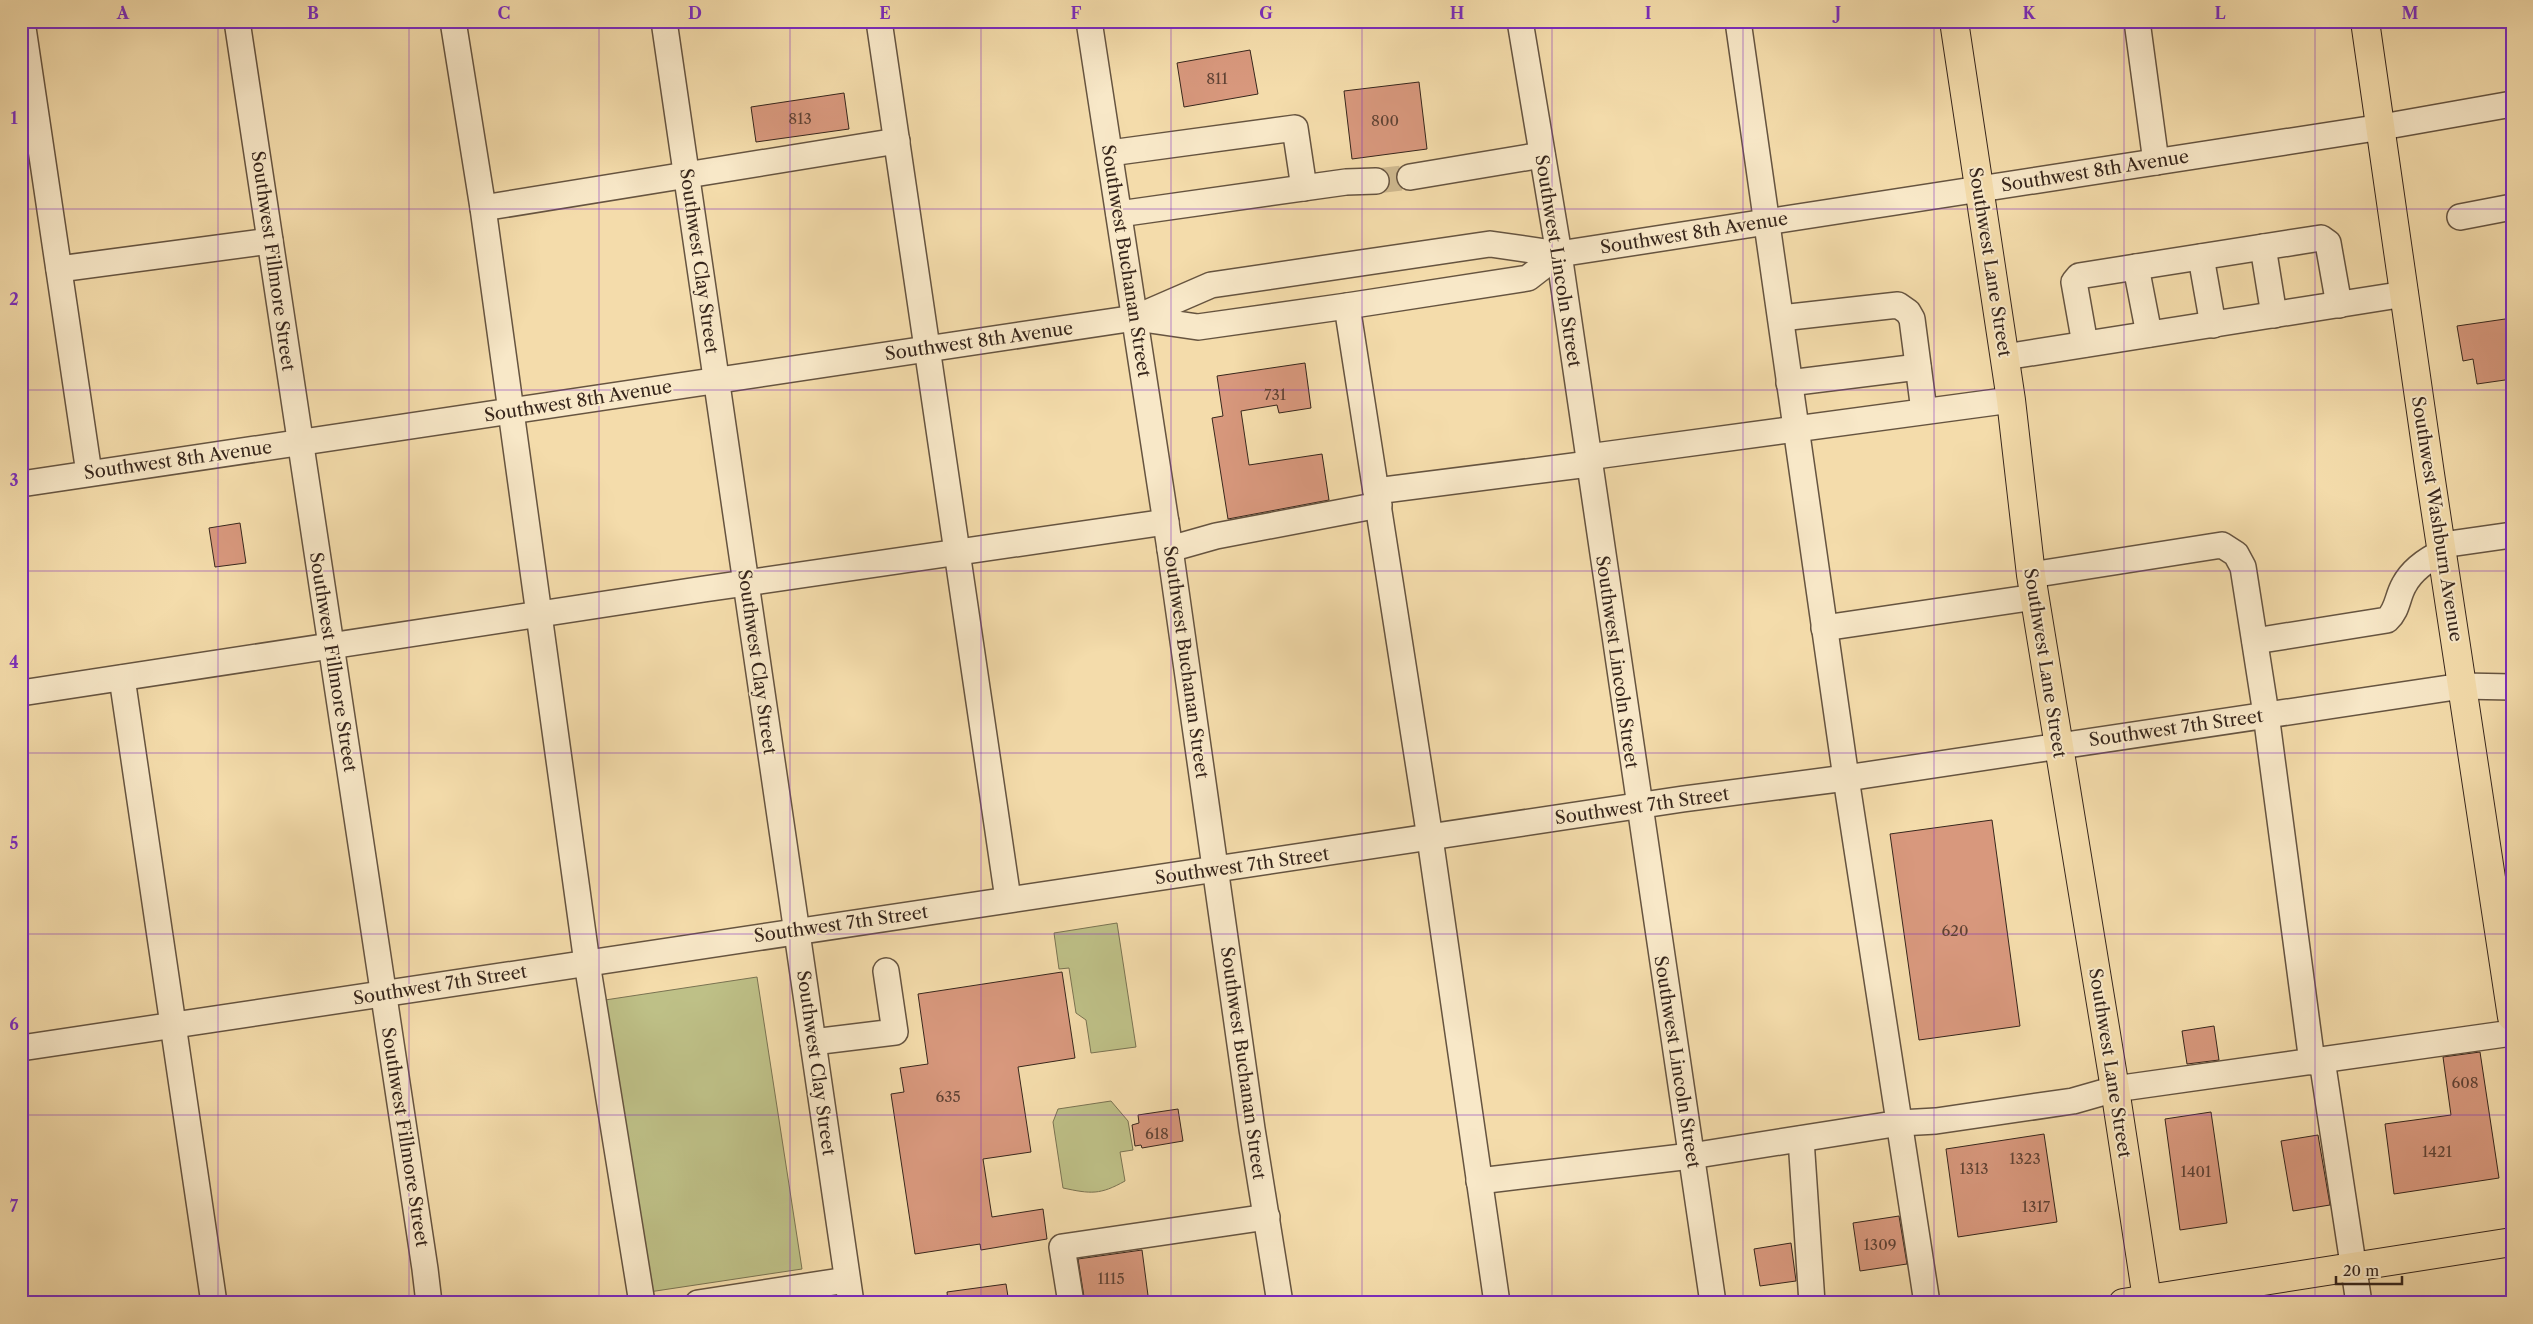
<svg xmlns="http://www.w3.org/2000/svg" width="2533" height="1324" font-family="'Libre Caslon Text',serif">
<style>
.green{fill:#bec087;stroke:#7a7352}
.building{fill:#d8987d;stroke:#37261c}
.lines{fill:none;stroke-linecap:round;stroke-linejoin:round}
.minor-tunnel{stroke:#ceb88e;stroke-width:25;stroke-dasharray:25 12;stroke-linecap:butt}
.minor-casing{stroke:#665440;stroke-width:28}
.major-casing{stroke:#37261c;stroke-width:30}
.minor{stroke:#f8e8c8;stroke-width:25}
.major{stroke:#f4dcab;stroke-width:28}
.grid{fill:none;stroke:#7b2cbf;stroke-width:1;stroke-opacity:0.55}
.labels{text-anchor:middle;dominant-baseline:central;stroke-width:4;stroke-linejoin:round;paint-order:stroke}
.number-label{font-size:15px;fill:#5f4234}
.street-label{font-size:18px;fill:#37261c;stroke:#f8e8c8}
.neatline{fill:none;stroke:#7b2cbf;stroke-width:2}
.grid-label{font-size:16px;text-anchor:middle;font-weight:bold;fill:#7b2cbf}
</style>
<rect width="100%" height="100%" fill="#f4dcab"/>
<filter id="stains"><feTurbulence type="fractalNoise" baseFrequency=".004" numOctaves="4"/><feColorMatrix values="0 0 0 0 .2 0 0 0 0 .09 0 0 0 0 .02 0 0 0 .5 -.17"/></filter>
<radialGradient id="worn" r=".72"><stop offset=".6" stop-color="#630" stop-opacity="0"/><stop offset="1" stop-color="#630" stop-opacity=".3"/></radialGradient>
<g class="green">
<polygon points="1117,923 1136,1047 1091,1053 1086,1020 1076,1013 1069,968 1059,969 1054,933"/>
<polygon points="757,977 802,1269 649,1292 605,1000"/>
<path d="M1111,1101L1128,1121L1133,1150L1120,1152L1125,1181C1100,1195 1091,1194 1063,1188L1053,1122L1058,1109Z"/>
</g>
<g class="building">
<polygon points="1250,50 1258,94 1184,107 1177,63"/>
<polygon points="1419,82 1427,149 1352,159 1344,91"/>
<polygon points="844,93 849,129 756,142 751,107"/>
<polygon points="2512,318 2512,379 2477,384 2473,359 2463,361 2457,326"/>
<polygon points="1305,363 1311,408 1279,413 1277,405 1241,411 1249,465 1322,454 1329,500 1228,519 1212,418 1223,416 1217,376"/>
<polygon points="240,523 246,563 215,567 209,528"/>
<polygon points="1992,820 2020,1026 1919,1040 1890,834"/>
<polygon points="1062,972 1075,1058 1018,1067 1031,1152 983,1159 992,1217 1043,1209 1047,1239 981,1250 980,1244 915,1254 891,1094 904,1092 900,1068 928,1064 918,994"/>
<polygon points="2214,1026 2219,1060 2187,1064 2182,1031"/>
<polygon points="2480,1052 2499,1178 2394,1194 2385,1124 2451,1115 2443,1057"/>
<polygon points="1178,1109 1183,1141 1142,1148 1141,1145 1135,1146 1132,1125 1139,1123 1138,1115"/>
<polygon points="2211,1112 2227,1223 2180,1230 2165,1119"/>
<polygon points="2044,1134 2057,1222 1958,1237 1946,1149"/>
<polygon points="2318,1135 2330,1205 2293,1211 2281,1141"/>
<polygon points="1899,1216 1907,1264 1860,1271 1853,1223"/>
<polygon points="1791,1243 1796,1281 1760,1286 1754,1249"/>
<polygon points="1142,1250 1149,1303 1085,1303 1078,1259"/>
<polygon points="1006,1284 1009,1303 948,1303 947,1292"/>
</g>
<g class="lines">
<polyline class="minor-tunnel" points="1376,181 1410,177"/>
<defs>
<g id="minor">
<polyline points="22,21 89,473"/>
<polyline points="237,21 425,1269 429,1303"/>
<polyline points="453,21 483,208 587,963 642,1303"/>
<polyline points="664,21 851,1303"/>
<polyline points="879,21 1008,899"/>
<polyline points="1089,21 1170,549 1252,1129 1280,1303"/>
<polyline points="1520,21 1559,254 1713,1303"/>
<polyline points="1738,21 1846,778 1927,1303"/>
<polyline points="2137,21 2156,162"/>
<polyline points="1110,153 1295,128 1304,188"/>
<polyline points="1410,177 1542,155"/>
<polyline points="483,208 897,141"/>
<polyline points="1119,214 1346,182 1376,181"/>
<polyline points="2460,217 2512,207"/>
<polyline points="2263,247 2274,315"/>
<polyline points="2201,257 2213,325"/>
<polyline points="2136,267 2149,334"/>
<polyline points="59,269 270,241"/>
<polyline points="1347,306 1430,838 1497,1303"/>
<polyline points="1136,318 1198,327 1347,306 1528,278 1559,254"/>
<polyline points="1781,318 1898,305 1908,312 1912,319 1924,411"/>
<polyline points="2085,344 2074,282 2079,276 2321,238 2328,243 2339,305"/>
<polyline points="2005,357 2405,294"/>
<polyline points="1789,383 1918,367"/>
<polyline points="1588,457 2011,400"/>
<polyline points="21,484 1135,318 1211,285 1490,244 1559,254 2382,127 2512,104"/>
<polyline points="1376,491 1589,464"/>
<polyline points="2442,545 2512,535"/>
<polyline points="1170,549 1216,536 1379,505"/>
<polyline points="2031,575 2222,545 2236,554 2243,567 2266,714 2312,1062"/>
<polyline points="1824,628 2035,597"/>
<path d="M2255,641L2387,620C2398,610 2397,597 2404,585C2412,570 2428,559 2443,552"/>
<polyline points="122,678 214,1303"/>
<polyline points="21,693 704,589 1166,522"/>
<polyline points="813,1042 895,1032 886,971"/>
<polyline points="21,1048 1683,799 1846,778 2462,686 2512,687"/>
<polyline points="2322,1060 2359,1303"/>
<polyline points="1801,1139 1812,1303"/>
<polyline points="1479,1181 1691,1156 1900,1123 1936,1121 2073,1101 2115,1089 2512,1033"/>
<polyline points="698,1303 847,1280"/>
<polyline points="1071,1303 1062,1247 1267,1217"/>
</g>
<g id="major">
<polyline points="1954,21 2011,400 2031,575 2115,1089 2147,1299"/>
<polyline points="2365,21 2430,474 2512,1017"/>
<polyline points="2123,1303 2512,1242"/>
</g>
</defs>
<use href="#minor" class="minor-casing"/>
<use href="#major" class="major-casing"/>
<use href="#minor" class="minor"/>
<use href="#major" class="major"/>
</g>
<path class="grid" d="M218,21V1303M409,21V1303M599,21V1303M790,21V1303M981,21V1303M1171,21V1303M1362,21V1303M1552,21V1303M1743,21V1303M1934,21V1303M2124,21V1303M2315,21V1303M21,209H2512M21,390H2512M21,571H2512M21,753H2512M21,934H2512M21,1115H2512"/>
<g class="labels">
<g class="number-label">
<text x="1217" y="78">811</text>
<text x="800" y="118">813</text>
<text x="1385" y="120">800</text>
<text x="1275" y="394">731</text>
<text x="1955" y="930">620</text>
<text x="2465" y="1082">608</text>
<text x="948" y="1096">635</text>
<text x="1157" y="1133">618</text>
<text x="2437" y="1151">1421</text>
<text x="2025" y="1158">1323</text>
<text x="1974" y="1168">1313</text>
<text x="2196" y="1171">1401</text>
<text x="2036" y="1206">1317</text>
<text x="1880" y="1244">1309</text>
<text x="1111" y="1278">1115</text>
</g>
<g class="street-label">
<text transform="translate(2095 171) rotate(-9)">Southwest 8th Avenue</text>
<text transform="translate(1694 233) rotate(-9)">Southwest 8th Avenue</text>
<text transform="translate(273 261) rotate(82)">Southwest Fillmore Street</text>
<text transform="translate(699 261) rotate(82)">Southwest Clay Street</text>
<text transform="translate(1126 261) rotate(81)">Southwest Buchanan Street</text>
<text transform="translate(1558 261) rotate(81)">Southwest Lincoln Street</text>
<text transform="translate(1990 262) rotate(81)">Southwest Lane Street</text>
<text transform="translate(979 341) rotate(-8)">Southwest 8th Avenue</text>
<text transform="translate(578 401) rotate(-9)">Southwest 8th Avenue</text>
<text transform="translate(178 460) rotate(-8)">Southwest 8th Avenue</text>
<text transform="translate(2437 519) rotate(81)">Southwest Washburn Avenue</text>
<text transform="translate(333 662) rotate(81)">Southwest Fillmore Street</text>
<text transform="translate(757 662) rotate(82)">Southwest Clay Street</text>
<text transform="translate(1186 662) rotate(82)">Southwest Buchanan Street</text>
<text transform="translate(1617 662) rotate(82)">Southwest Lincoln Street</text>
<text transform="translate(2045 663) rotate(81)">Southwest Lane Street</text>
<text transform="translate(2176 728) rotate(-8)">Southwest 7th Street</text>
<text transform="translate(1642 806) rotate(-8)">Southwest 7th Street</text>
<text transform="translate(1242 866) rotate(-8)">Southwest 7th Street</text>
<text transform="translate(841 924) rotate(-8)">Southwest 7th Street</text>
<text transform="translate(440 985) rotate(-9)">Southwest 7th Street</text>
<text transform="translate(1677 1062) rotate(81)">Southwest Lincoln Street</text>
<text transform="translate(816 1063) rotate(82)">Southwest Clay Street</text>
<text transform="translate(1243 1063) rotate(82)">Southwest Buchanan Street</text>
<text transform="translate(2110 1063) rotate(81)">Southwest Lane Street</text>
<text transform="translate(405 1137) rotate(81)">Southwest Fillmore Street</text>
</g>
</g>
<rect width="2533" height="1324" fill="none" stroke="#f4dcab" stroke-width="55"/>
<path d="M2336 1276v8h66v-8" fill="none" stroke="#37261c" stroke-width="2.5"/>
<text x="2343" y="1276" font-size="15" fill="#37261c" stroke="#f8e8c8" stroke-width="4" paint-order="stroke">20 m</text>
<rect x="28" y="28" width="2478" height="1268" class="neatline"/>
<g class="grid-label">
<text x="123" y="19">A</text>
<text x="313" y="19">B</text>
<text x="504" y="19">C</text>
<text x="695" y="19">D</text>
<text x="885" y="19">E</text>
<text x="1076" y="19">F</text>
<text x="1266" y="19">G</text>
<text x="1457" y="19">H</text>
<text x="1648" y="19">I</text>
<text x="1838" y="19">J</text>
<text x="2029" y="19">K</text>
<text x="2220" y="19">L</text>
<text x="2410" y="19">M</text>
<text x="14" y="124">1</text>
<text x="14" y="305">2</text>
<text x="14" y="486">3</text>
<text x="14" y="668">4</text>
<text x="14" y="849">5</text>
<text x="14" y="1030">6</text>
<text x="14" y="1212">7</text>
</g>
<rect width="100%" height="100%" filter="url(#stains)"/>
<rect width="100%" height="100%" fill="url(#worn)"/>
</svg>
